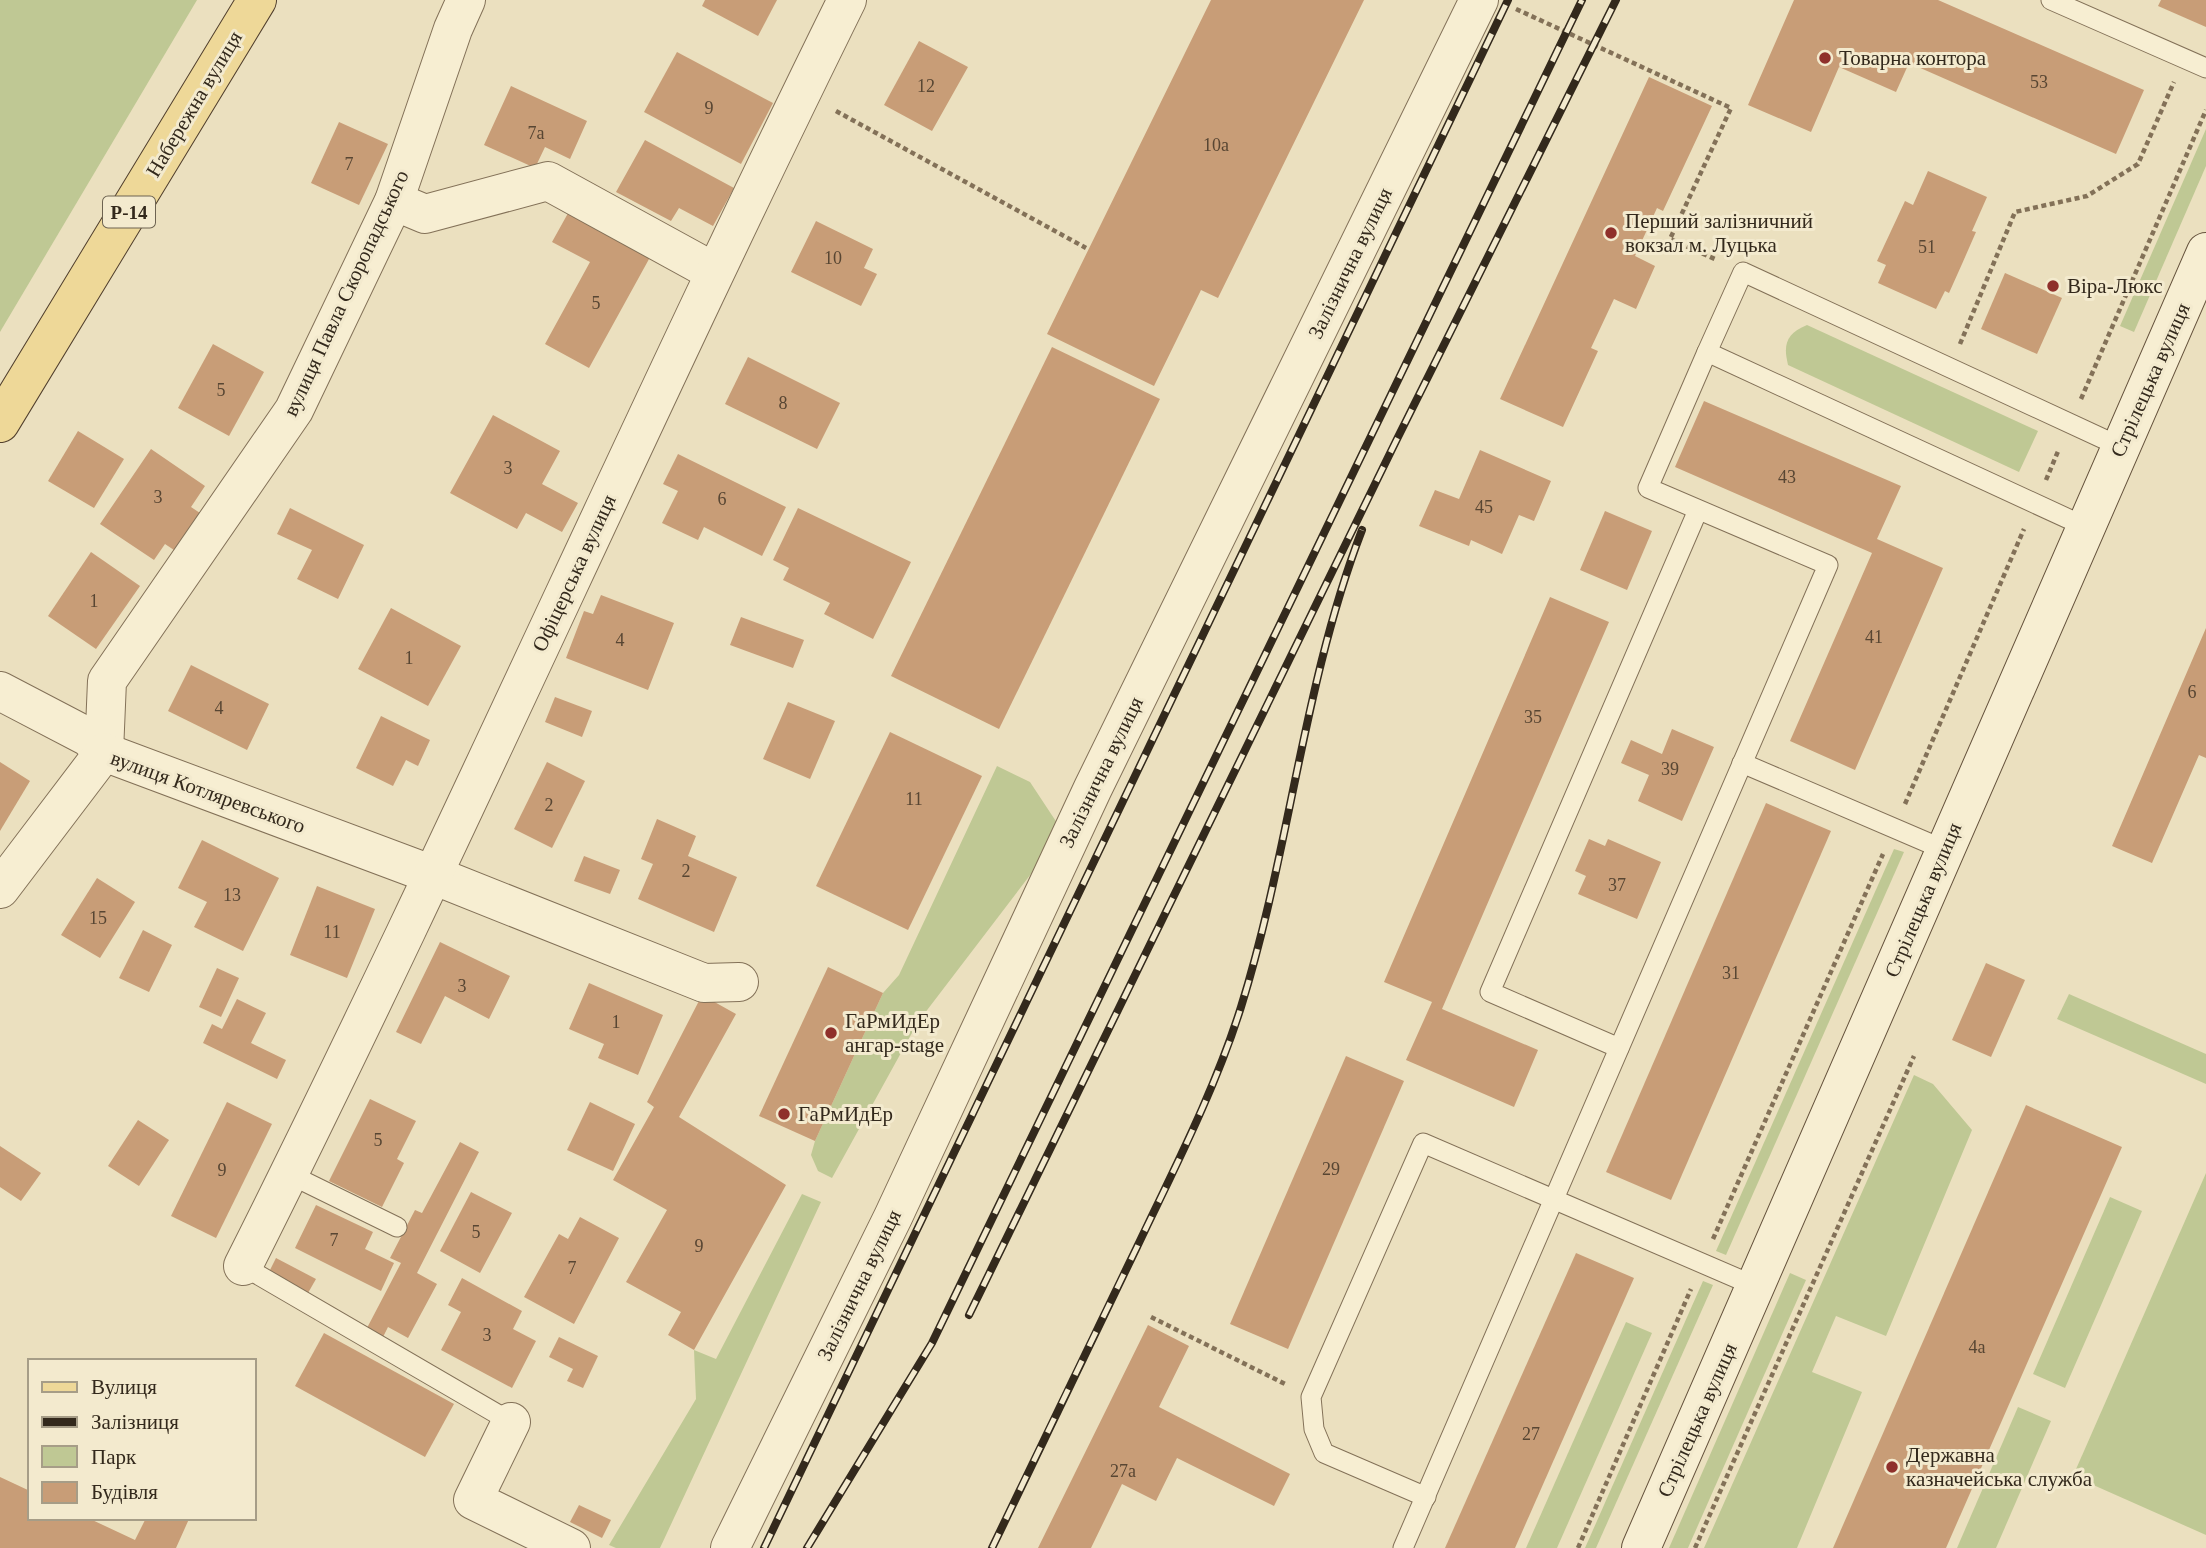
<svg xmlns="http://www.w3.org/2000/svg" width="2206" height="1548" font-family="Georgia,serif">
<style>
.green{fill:#bfc894}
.building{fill:#c89d77}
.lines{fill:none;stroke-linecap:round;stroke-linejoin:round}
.lane-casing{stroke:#837158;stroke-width:21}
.street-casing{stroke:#837158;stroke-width:40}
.secondary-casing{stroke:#65523c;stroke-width:40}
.primary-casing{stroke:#513f2d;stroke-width:40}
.path{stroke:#837158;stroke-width:4.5;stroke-dasharray:5 3.5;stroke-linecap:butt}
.lane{stroke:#f7eed2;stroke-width:19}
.street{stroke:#f7eed2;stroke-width:38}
.secondary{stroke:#f7eed2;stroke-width:38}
.primary{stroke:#eed898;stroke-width:38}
.rail-casing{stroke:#33291c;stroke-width:8}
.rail{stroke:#f3eace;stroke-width:5;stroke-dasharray:16;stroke-linecap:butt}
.poi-dot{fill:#8f302b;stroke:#f3eace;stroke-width:2.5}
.labels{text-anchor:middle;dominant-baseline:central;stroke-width:6;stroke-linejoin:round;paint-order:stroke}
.number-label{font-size:18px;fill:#584633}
.shield{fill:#f3eace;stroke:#6d6351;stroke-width:2}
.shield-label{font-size:19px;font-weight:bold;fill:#33291c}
.poi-label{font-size:21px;fill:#33291c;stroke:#f3eace;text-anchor:start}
.street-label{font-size:21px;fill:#33291c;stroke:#f3eace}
</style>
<rect width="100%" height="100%" fill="#ebe0bf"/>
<g class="green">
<polygon points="0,0 197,0 0,332"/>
<polygon points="2206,129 2206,166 2134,332 2120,326"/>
<path d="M1807,325L2038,431L2019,472L1788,365C1783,344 1786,334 1807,325Z"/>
<polygon points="997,766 1030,782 1063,832 918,1022 832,1178 818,1171 811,1155 815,1141 883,993 899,975"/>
<polygon points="1894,849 1904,852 1726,1255 1716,1251"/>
<polygon points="2069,994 2206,1054 2206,1084 2057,1019"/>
<polygon points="1914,1075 1933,1084 1972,1130 1886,1336 1836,1316 1812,1372 1862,1392 1797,1548 1704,1548"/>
<polygon points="2206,1173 2206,1535 2073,1476"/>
<polygon points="802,1194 821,1202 660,1548 616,1548 609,1545 696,1399 694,1350 716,1359"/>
<polygon points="2110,1197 2142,1211 2065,1388 2033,1374"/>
<polygon points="1790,1273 1806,1280 1688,1548 1669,1548"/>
<polygon points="1703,1281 1713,1285 1596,1548 1585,1548"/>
<polygon points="1626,1322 1652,1333 1557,1548 1526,1548"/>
<polygon points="2018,1407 2051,1421 1996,1548 1957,1548"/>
</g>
<g class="building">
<polygon points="705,0 777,0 758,36 702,6"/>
<polygon points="1211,0 1364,0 1218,298 1201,290 1154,386 1047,334"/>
<polygon points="1794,0 1938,0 2144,90 2116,154 1909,63 1896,92 1839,67 1811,132 1748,105"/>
<polygon points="2161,0 2206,0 2206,27 2158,6"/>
<polygon points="919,41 968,67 932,131 884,105"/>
<polygon points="677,52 773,103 741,164 644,112"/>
<polygon points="1649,77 1712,106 1663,211 1657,208 1635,256 1655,266 1636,309 1614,299 1591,348 1598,351 1563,427 1500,399"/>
<polygon points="511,86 587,121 570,159 545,147 535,168 484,145"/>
<polygon points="339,122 388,144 359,205 311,183"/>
<polygon points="645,140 734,188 713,226 679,208 671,221 616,192"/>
<polygon points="1928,171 1987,197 1972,231 1976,232 1962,264 1949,293 1945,291 1936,309 1878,283 1886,265 1877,261 1905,201 1913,205"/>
<polygon points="572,206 654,250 589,368 545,344 590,262 552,242"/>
<polygon points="816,221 873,249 864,268 877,274 861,306 791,272"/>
<polygon points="2005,273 2062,298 2037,354 1981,329"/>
<polygon points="213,344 264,372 229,436 178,408"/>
<polygon points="1052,347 1160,399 999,729 891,676"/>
<polygon points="748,357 840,403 817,449 725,404"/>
<polygon points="1704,401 1901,486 1877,539 1943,568 1855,770 1790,741 1872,553 1675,467"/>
<polygon points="493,415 560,451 542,484 578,503 562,532 526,513 517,529 450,493"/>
<polygon points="78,431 124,459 94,508 48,481"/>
<polygon points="151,449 205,486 191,507 200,513 174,550 165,544 154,560 100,524"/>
<polygon points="1480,450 1551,481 1534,521 1519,515 1502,554 1471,540 1469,546 1419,526 1435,490 1459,499"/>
<polygon points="678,454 786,507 762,556 704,527 698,540 662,523 678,491 663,484"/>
<polygon points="290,508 364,545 338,599 297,579 312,550 277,534"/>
<polygon points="798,508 911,562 873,639 824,614 830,603 783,580 789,568 773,560"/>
<polygon points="1605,511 1652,531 1627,590 1580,570"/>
<polygon points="91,552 140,586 96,649 48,616"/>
<polygon points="601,595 674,623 648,690 566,658 584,611 593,614"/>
<polygon points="1550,597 1609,622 1442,1009 1538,1050 1514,1107 1406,1060 1432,1002 1384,982"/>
<polygon points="391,608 461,646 428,706 358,669"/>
<polygon points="741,617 804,640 793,668 730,645"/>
<polygon points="2206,628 2206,758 2199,755 2152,863 2112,846"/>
<polygon points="191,665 269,704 247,750 168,711"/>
<polygon points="555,697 592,711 582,737 545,722"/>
<polygon points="788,702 835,721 810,779 763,759"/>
<polygon points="381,716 430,740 418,766 406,760 393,786 356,768"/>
<polygon points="1672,729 1714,747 1682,821 1638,801 1649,775 1621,763 1631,740 1662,754"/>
<polygon points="890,732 982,776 908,930 816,886"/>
<polygon points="0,762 30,781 0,831"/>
<polygon points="547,762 585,781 552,848 514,829"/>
<polygon points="1766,803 1831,831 1671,1200 1606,1172"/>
<polygon points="657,819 696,836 688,856 737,877 714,932 638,899 653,864 641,859"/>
<polygon points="1589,839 1605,846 1608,839 1661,862 1637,919 1578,894 1586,876 1575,871"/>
<polygon points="202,840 279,878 243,951 194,927 207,902 178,888"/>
<polygon points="584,856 620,870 610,894 574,881"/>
<polygon points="97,878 135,902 100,958 61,935"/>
<polygon points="317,886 375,909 347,978 290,955"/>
<polygon points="143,930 172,945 149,992 119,978"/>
<polygon points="440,942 510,976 489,1019 445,996 421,1044 396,1032"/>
<polygon points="1986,963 2025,980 1991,1057 1952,1040"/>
<polygon points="828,967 883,993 815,1141 759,1116"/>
<polygon points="217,968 239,978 221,1017 199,1007"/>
<polygon points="589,983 663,1015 638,1075 598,1058 604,1044 569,1029"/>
<polygon points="702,995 736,1014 679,1117 786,1185 694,1350 668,1335 681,1312 626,1282 667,1210 613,1180 654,1107 647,1102"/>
<polygon points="237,999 266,1013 251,1043 286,1060 277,1079 203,1043 212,1024 222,1029"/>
<polygon points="1346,1056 1404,1081 1288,1349 1230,1324"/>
<polygon points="370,1099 416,1121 397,1159 404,1163 382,1207 329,1181"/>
<polygon points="227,1102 272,1124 216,1238 171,1216"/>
<polygon points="590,1102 635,1124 613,1171 567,1150"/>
<polygon points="2026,1105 2122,1147 1946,1548 1833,1548"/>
<polygon points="138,1120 169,1140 139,1186 108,1166"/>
<polygon points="460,1142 479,1152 417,1273 437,1284 408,1338 388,1327 383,1337 367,1328 401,1263 390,1258 415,1210 422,1213"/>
<polygon points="0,1146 41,1173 21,1201 0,1187"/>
<polygon points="471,1192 512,1213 480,1273 440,1251"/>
<polygon points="316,1205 373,1232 365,1249 394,1263 381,1291 295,1248"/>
<polygon points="580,1217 619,1238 574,1324 524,1297 559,1234 568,1239"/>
<polygon points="1576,1253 1634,1278 1515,1548 1445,1548"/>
<polygon points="276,1258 316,1279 308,1293 269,1272"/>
<polygon points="462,1278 522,1311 513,1329 536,1341 512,1388 441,1350 461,1312 448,1305"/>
<polygon points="1148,1325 1189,1346 1159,1407 1290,1474 1274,1506 1177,1458 1156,1501 1122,1484 1091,1548 1038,1548"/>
<polygon points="324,1333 454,1404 425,1457 295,1386"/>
<polygon points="559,1337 598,1356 583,1388 567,1381 573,1369 549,1357"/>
<polygon points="0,1477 30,1491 30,1518 88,1518 135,1540 146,1518 189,1519 176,1548 0,1548"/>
<polygon points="579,1505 611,1520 602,1538 570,1522"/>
</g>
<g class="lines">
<defs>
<g id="lane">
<polyline points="2051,0 2206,68"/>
<polyline points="2086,527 1707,352 1743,272 2121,447"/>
<polyline points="1742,763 1945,850"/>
<polyline points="1619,1048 1490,992 1698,510"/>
<polyline points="289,1174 397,1227"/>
<polyline points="243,1266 511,1422"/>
<polyline points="1426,1497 1324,1453 1314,1429 1311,1397 1423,1143 1755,1286"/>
<polyline points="1403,1548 1828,565 1648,488 1707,352"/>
</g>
<g id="street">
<polyline points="394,201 425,214 548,181 714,272"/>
<polyline points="0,691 88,737 104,752 433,875 704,983 739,982"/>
<polyline points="104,752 107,681 294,410 394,201 453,29 466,0"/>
<polyline points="0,889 104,752"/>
<path d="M243,1266C453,848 640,419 847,0"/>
<polyline points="511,1422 473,1500 571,1548"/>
<polyline points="730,1548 893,1217 1093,788 1479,0"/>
</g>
<polyline id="secondary" points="1641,1548 2206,252"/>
<polyline id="primary" points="0,423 257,0"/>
</defs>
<use href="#lane" class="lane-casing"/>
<use href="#street" class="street-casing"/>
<use href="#secondary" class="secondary-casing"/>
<use href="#primary" class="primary-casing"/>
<g class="path">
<polyline points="1516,9 1731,108 1670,239 1717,260"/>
<polyline points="836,111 1086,248"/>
<polyline points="1960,344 2015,212 2087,196 2138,164 2174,82"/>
<polyline points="2081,399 2206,110"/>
<polyline points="2046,480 2059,449"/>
<polyline points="1905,804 2024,529"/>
<polyline points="1713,1239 1883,854"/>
<polyline points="1151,1317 1285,1384"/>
<polyline points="1578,1548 1691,1289"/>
<polyline points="1695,1548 1914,1056"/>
</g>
<use href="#lane" class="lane"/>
<use href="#street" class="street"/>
<use href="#secondary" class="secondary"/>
<use href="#primary" class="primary"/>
<defs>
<g id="rail">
<polyline points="969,1315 1398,437 1616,0"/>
<polyline points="764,1548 1508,0"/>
<polyline points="807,1548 932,1343 1582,0"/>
<path d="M992,1548C1040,1448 1088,1348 1137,1247C1174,1169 1215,1090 1241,1007C1290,850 1303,684 1362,530"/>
</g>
</defs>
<use href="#rail" class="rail-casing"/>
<use href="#rail" class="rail"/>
</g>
<g class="poi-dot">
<circle cx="1825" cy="58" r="7"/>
<circle cx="1611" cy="233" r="7"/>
<circle cx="2053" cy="286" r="7"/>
<circle cx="831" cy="1033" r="7"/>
<circle cx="784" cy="1114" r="7"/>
<circle cx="1892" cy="1467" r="7"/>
</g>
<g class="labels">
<g class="number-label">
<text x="2039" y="82">53</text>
<text x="926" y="86">12</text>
<text x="709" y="108">9</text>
<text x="536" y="133">7а</text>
<text x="1216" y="145">10а</text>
<text x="349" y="164">7</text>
<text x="1927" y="247">51</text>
<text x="833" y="258">10</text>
<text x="596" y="303">5</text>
<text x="221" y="390">5</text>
<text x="783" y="403">8</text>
<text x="508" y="468">3</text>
<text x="1787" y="477">43</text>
<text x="158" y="497">3</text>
<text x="722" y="499">6</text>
<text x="1484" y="507">45</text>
<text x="94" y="601">1</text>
<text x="1874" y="637">41</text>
<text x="620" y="640">4</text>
<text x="409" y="658">1</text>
<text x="2192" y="692">6</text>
<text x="219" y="708">4</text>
<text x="1533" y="717">35</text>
<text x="1670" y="769">39</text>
<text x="914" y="799">11</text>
<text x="549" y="805">2</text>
<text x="686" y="871">2</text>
<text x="1617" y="885">37</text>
<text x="232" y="895">13</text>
<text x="98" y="918">15</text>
<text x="332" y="932">11</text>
<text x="1731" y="973">31</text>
<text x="462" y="986">3</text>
<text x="616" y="1022">1</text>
<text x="378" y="1140">5</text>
<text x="1331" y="1169">29</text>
<text x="222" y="1170">9</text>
<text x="476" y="1232">5</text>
<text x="334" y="1240">7</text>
<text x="699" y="1246">9</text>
<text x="572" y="1268">7</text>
<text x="487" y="1335">3</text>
<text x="1977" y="1347">4а</text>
<text x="1531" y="1434">27</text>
<text x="1123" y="1471">27а</text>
</g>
<rect class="shield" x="103" y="196.5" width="52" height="31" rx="5"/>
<g class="shield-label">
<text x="129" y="212">Р-14</text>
</g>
<g class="poi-label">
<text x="1839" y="58">Товарна контора</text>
<text x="1625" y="221">Перший залізничний<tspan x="1625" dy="24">вокзал м. Луцька</tspan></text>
<text x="2067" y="286">Віра-Люкс</text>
<text x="845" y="1021">ГаРмИдЕр<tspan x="845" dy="24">ангар-stage</tspan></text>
<text x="798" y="1114">ГаРмИдЕр</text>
<text x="1906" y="1455">Державна<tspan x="1906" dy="24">казначейська служба</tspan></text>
</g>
<g class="street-label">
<text transform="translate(194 104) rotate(-59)">Набережна вулиця</text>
<text transform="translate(1350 263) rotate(-64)">Залізнична вулиця</text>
<text transform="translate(346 293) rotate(-65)">вулиця Павла Скоропадського</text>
<text transform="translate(2150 380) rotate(-66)">Стрілецька вулиця</text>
<text transform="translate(574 573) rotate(-65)">Офіцерська вулиця</text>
<text transform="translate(1101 772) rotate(-64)">Залізнична вулиця</text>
<text transform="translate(208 792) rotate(20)">вулиця Котляревського</text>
<text transform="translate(1923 900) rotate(-67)">Стрілецька вулиця</text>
<text transform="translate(859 1285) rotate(-64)">Залізнична вулиця</text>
<text transform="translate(1697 1420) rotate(-66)">Стрілецька вулиця</text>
</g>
</g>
<rect x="28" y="1359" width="228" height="161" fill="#f3eace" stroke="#a69d87" stroke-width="2"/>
<rect x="42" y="1382" width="35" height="10" fill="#eed898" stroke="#a69d87" stroke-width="2"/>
<text x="91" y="1394" font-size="21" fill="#33291c">Вулиця</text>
<rect x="42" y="1417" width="35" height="10" fill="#33291c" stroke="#a69d87" stroke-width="2"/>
<text x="91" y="1429" font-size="21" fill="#33291c">Залізниця</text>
<rect x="42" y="1446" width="35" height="21" fill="#bfc894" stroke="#a69d87" stroke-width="2"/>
<text x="91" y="1464" font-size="21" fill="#33291c">Парк</text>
<rect x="42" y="1482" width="35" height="21" fill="#c89d77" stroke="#a69d87" stroke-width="2"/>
<text x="91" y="1499" font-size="21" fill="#33291c">Будівля</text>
</svg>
